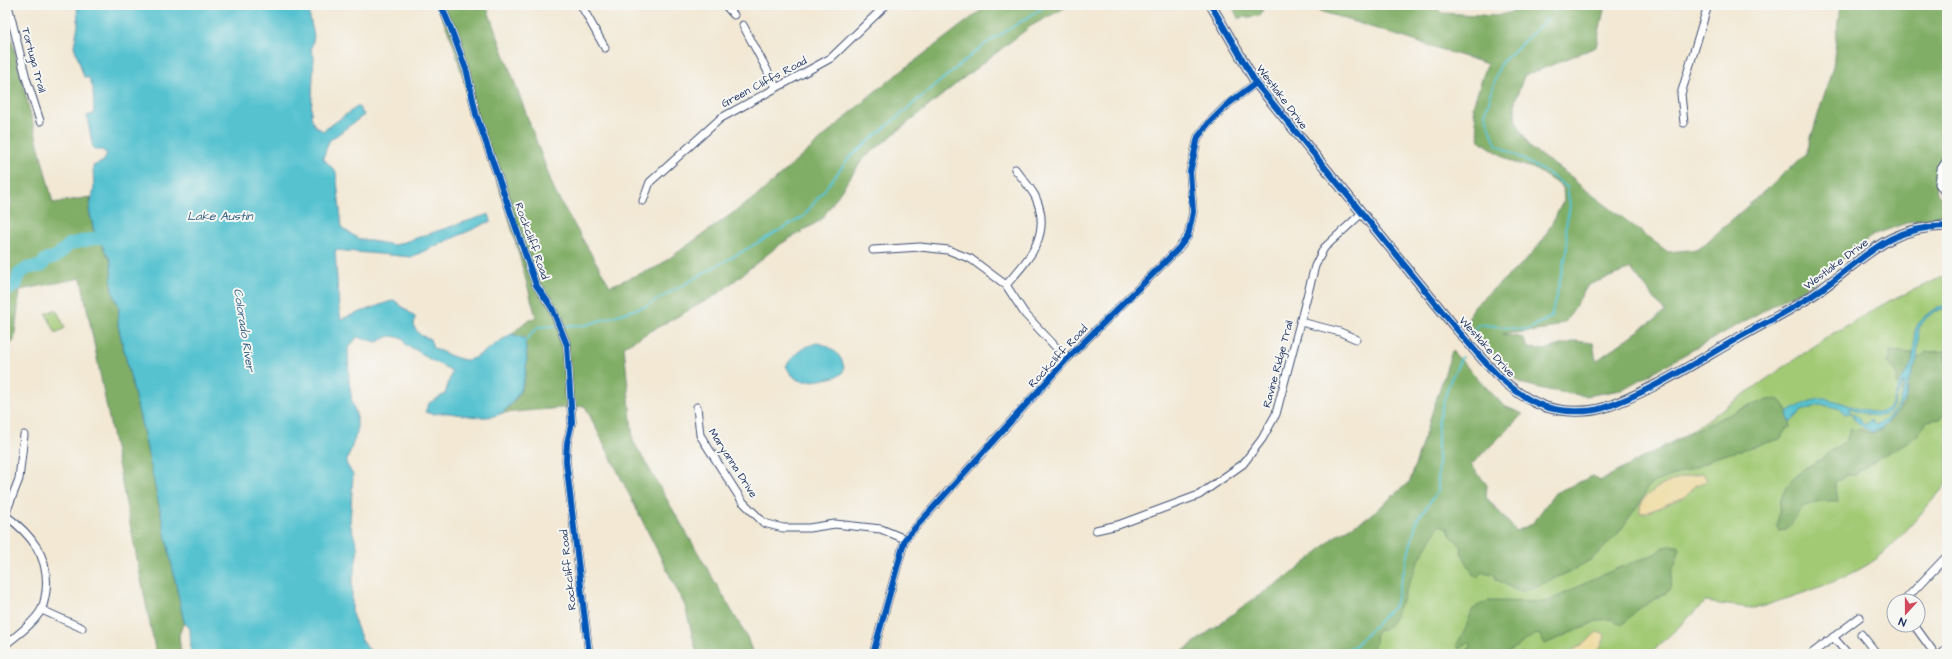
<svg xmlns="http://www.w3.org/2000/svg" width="1952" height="659" font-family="'Architects Daughter',sans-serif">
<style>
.green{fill:#a2ca75;stroke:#5e7c6a}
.forest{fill:#81ae66;stroke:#4e6e62;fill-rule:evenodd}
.sand{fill:#eeda9e;stroke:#84847e}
.water{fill:#56c2d0;stroke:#387897;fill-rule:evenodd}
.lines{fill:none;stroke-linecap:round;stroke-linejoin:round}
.stream{stroke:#56c2d0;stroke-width:2}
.river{stroke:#56c2d0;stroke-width:13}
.minor-casing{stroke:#3b4b70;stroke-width:9}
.tertiary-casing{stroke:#3b4b70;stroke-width:11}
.minor{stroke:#fff;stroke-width:7}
.tertiary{stroke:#fff;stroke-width:9}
.cycleway-casing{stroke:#f6f6f2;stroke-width:8}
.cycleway{stroke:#0057b8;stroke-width:6}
.labels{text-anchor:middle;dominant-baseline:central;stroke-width:4;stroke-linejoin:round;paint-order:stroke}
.street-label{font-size:11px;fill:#1b2f5e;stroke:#f6f6f2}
.water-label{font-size:12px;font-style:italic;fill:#2d5b80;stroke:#f6f6f2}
</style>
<rect width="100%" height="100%" fill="#f6f6f2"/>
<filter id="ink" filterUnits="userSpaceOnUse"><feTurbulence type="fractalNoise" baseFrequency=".025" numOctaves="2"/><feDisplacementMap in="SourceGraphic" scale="8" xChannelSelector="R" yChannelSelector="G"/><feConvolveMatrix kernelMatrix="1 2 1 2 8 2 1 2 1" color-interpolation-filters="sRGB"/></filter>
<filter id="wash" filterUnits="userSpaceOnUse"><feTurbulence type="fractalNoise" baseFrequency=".012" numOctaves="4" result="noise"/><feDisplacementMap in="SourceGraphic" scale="16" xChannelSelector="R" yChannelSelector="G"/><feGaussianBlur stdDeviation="0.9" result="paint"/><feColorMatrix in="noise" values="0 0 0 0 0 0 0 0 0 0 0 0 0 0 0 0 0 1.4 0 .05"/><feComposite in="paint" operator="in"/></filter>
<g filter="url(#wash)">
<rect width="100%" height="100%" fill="#f2e8d4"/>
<g class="green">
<path d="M1947,275V484C1927,506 1908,530 1887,550C1858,578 1799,594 1761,607L1752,608L1705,602L1650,654H1269L1439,516L1515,552L1832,334L1889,301Z"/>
<polygon points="56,309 65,328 56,333 46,314"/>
</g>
<g class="forest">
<path d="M437,5H486L555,192L610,286L657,267L757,196L873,93L988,5H1070L1031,26L966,76L863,159L821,220L779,245L718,294L624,346L633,441L747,637L753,654H697L685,606L585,406L502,413C506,409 512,405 515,400C528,382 529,358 524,338L512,334L524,323L536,317L506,207L476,124L453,43Z"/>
<polygon points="1232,5 1265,5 1260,16 1238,18"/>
<path d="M1301,5H1435L1442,13L1496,16L1529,8L1530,5H1605L1596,47L1524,76L1515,101V119L1530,148L1573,178L1578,184L1668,252L1699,249L1806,154L1833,66L1840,5H1947V157L1936,180L1937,193L1947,204V212L1943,216L1912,221L1873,235L1811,284L1621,390L1585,396L1548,390L1520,383L1484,343L1467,322L1474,306L1525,261L1543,240L1564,200L1563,187L1533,168L1512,162L1480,141L1473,106L1487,64ZM1631,269L1665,312L1596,361L1593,343L1576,341L1544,350L1528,348L1523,338L1503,334L1545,330L1566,321L1588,285Z"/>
<polygon points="5,13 53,203 91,197 89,210 94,231 111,261 112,290 119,307 118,325 143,430 179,595 184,622 179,635 181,654 156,654 81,278 20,290 14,341 5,348 5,215 12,202 5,184"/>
<path d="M1452,351L1504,406L1523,414L1471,465L1487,485L1486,497L1516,531L1532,524L1555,493L1593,476L1600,481C1626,467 1758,392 1779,400C1787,404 1790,419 1791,427L1786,429L1780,439L1713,458L1701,465L1653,483L1647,488L1643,498L1617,535L1592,559L1569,572L1525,591L1515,590L1496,579L1494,574L1483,572L1477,577L1474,576L1461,552L1462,546L1451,536L1448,528L1439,525L1418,562L1395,616L1389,626L1384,630H1378L1375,637L1376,643L1366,654H1179L1242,607L1297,570L1337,535L1370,516L1410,481Z"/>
<path d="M1890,351L1912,353L1913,356L1919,358L1926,352L1947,351V414L1940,419L1927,421L1916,437L1873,461L1855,475H1848L1835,482L1838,501H1818C1814,505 1808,504 1803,507C1792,516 1796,528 1779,531L1777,527L1781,499L1787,485L1805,468L1822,459L1829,452L1846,441L1850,430L1860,429L1869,433L1880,431L1887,425L1904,404L1906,400L1897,384V374L1888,362L1890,359Z"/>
<polygon points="1669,546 1678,546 1680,549 1672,572 1670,588 1667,592 1637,610 1622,625 1612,619 1599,620 1545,644 1539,634 1534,635 1505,654 1467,654 1470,645 1468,642 1464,644 1461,649 1458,648 1457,644 1466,628 1472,610 1479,605 1488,601 1547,602 1602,575 1657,553 1664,547"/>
</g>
<g class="sand">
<path d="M1703,473L1707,479L1705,482L1695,486L1684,497L1646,513H1640C1636,490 1685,474 1703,473Z"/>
<polygon points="1597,632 1603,634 1605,636 1602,645 1596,654 1566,654 1582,645"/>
</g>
<g class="water">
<path d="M77,5H307L314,36L311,50L314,57L311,116L314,125L323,131L358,106L364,115L329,141L323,158L336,172L342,228L359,239L395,245L489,214L491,221L411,257L335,250L339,308L341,319L394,300L415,317L414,327L420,335L430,339L433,348C443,352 454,358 465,360C475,362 500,339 512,334L524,338C530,362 526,389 508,407C506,409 504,412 502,413C487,421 465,415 449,413C441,412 434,416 425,412L429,403L445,394L452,371C444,366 436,363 429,359C421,353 415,349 406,345L403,338L390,336L377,342L357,337L348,349L349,381L352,401L357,418V432L346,463L353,475L350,523L358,549L352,583V614L363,643L370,650L371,654H191L190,629L184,622L143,430L118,325L119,307L112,290L111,261L94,231L89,210L94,189L93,166L104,161L107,154L102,150H96L93,148L87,116L94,114L93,88L89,78L84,77L74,46L78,25Z"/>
<path d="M1947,304V309L1936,311L1926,318L1919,328L1917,360L1907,385L1906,398L1888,422L1881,429L1872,432L1864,428L1855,420L1851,413L1845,414L1841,409L1829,406L1819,405L1802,411L1790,423L1787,413C1798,407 1808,400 1821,399C1841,398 1869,419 1887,410C1895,403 1897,389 1902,380C1906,372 1911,369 1913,358C1915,349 1913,339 1915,331C1920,315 1934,310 1947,304ZM1904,382C1905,398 1892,420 1876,425L1870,420L1868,423L1864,425L1860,419L1848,410L1851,409C1861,414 1882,420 1890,412Z"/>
<path d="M817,343C831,345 843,356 844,369C843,371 842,373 841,374C835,379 804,383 798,380C792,376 789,371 786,366C795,353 802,347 817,343Z"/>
</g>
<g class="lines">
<g class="stream">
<polyline points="562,326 586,325 646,306 803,217 850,157 981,47 1047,5"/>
<polyline points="1472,336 1478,324 1527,330 1551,317 1567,251 1566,226 1570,205 1567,187 1547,173 1496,144 1485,114 1500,64 1547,19"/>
<polyline points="523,343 538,327 557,326"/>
<polyline points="1334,654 1355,646 1395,605 1417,520 1438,491 1438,423 1449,383 1462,357"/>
</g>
<polyline class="river" points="5,291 16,285 19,274 28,268 42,266 45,260 57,256 70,244 115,234"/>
</g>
</g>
<g filter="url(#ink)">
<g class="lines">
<defs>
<g id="minor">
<polyline points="8,5 26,78 40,121"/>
<polyline points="441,5 450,26 467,72 476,114 536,285 552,308 567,345 572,422 567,443 566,461 589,654"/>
<polyline points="581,5 605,48"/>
<polyline points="725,5 734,15"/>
<polyline points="743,25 776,87"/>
<polyline points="1684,123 1681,94 1708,5"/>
<polyline points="1947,160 1941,169 1939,184 1947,195"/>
<polyline points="643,201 650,182 721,118 831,58 886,5"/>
<polyline points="873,250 920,247 948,250 971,259 1006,285 1025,314 1067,359"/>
<path d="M1006,285C1029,259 1053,234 1035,196C1030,187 1022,178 1015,169"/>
<polyline points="1301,322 1340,332 1356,339"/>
<polyline points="697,407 700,435 742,501 764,523 783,528 809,528 835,524 881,529 905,539"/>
<polyline points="1096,530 1118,525 1199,495 1243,464 1262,439 1276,414 1315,266 1324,248 1362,213"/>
<polyline points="1904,601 1947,556"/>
<polyline points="42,610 82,628"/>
<polyline points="1914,625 1935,654"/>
<polyline points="1861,634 1877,654"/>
<polyline points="1833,637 1848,654"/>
<path d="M5,645C18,634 31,626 40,612C44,606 45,598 46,591C50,557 31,534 5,515L19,479L24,435"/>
<polyline points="873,654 905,539 1067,359 1178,249 1188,236 1193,212 1190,172 1198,137 1208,124 1228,104 1256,83"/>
<polyline points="941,654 944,653"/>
<polyline points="1811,654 1860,617"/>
<polyline points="1942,654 1947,648"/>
</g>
<path id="tertiary" d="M1211,5L1256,83L1454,326C1481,357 1506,393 1546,407C1563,412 1586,413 1603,408C1647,394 1699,360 1740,337C1767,321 1798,307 1823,288C1867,256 1888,227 1947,226"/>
</defs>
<use href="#minor" class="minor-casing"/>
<use href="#tertiary" class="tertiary-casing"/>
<use href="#minor" class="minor"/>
<use href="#tertiary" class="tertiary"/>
<defs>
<g id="cycleway">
<polyline points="441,5 450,26 467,72 476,114 536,285 552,308 567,345 572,422 567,443 566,461 589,654"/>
<path d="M1211,5L1256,83L1454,326C1481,357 1506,393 1546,407C1563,412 1586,413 1603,408C1647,394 1699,360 1740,337C1767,321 1798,307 1823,288C1867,256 1888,227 1947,226"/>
<polyline points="873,654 905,539 1067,359 1178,249 1188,236 1193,212 1190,172 1198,137 1208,124 1228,104 1256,83"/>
</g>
</defs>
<use href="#cycleway" class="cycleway-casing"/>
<use href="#cycleway" class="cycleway"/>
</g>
</g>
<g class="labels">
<g class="street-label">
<text transform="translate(34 60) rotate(75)">Tortuga Trail</text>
<text transform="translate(764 82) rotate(-28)">Green Cliffs Road</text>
<text transform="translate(1282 97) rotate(53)">Westlake Drive</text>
<text transform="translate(532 241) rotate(70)">Rockcliff Road</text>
<text transform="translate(1836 264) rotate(-37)">Westlake Drive</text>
<text transform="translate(1487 347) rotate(48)">Westlake Drive</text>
<text transform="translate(1058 356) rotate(-47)">Rockcliff Road</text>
<text transform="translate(1278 364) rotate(-75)">Ravine Ridge Trail</text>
<text transform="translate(733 463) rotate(57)">Maryanna Drive</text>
<text transform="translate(568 570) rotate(-96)">Rockcliff Road</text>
</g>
<g class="water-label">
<text x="220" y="216">Lake Austin</text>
<text transform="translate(244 330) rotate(81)">Colorado River</text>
</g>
</g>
<rect width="1952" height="659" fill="none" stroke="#f6f6f2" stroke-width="20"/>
<g transform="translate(1906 613) rotate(201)"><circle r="19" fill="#f6f6f2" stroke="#9ea6b7"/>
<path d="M0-3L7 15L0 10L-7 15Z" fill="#d1495b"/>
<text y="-6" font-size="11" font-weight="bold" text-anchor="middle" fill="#1b2f5e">N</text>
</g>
</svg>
